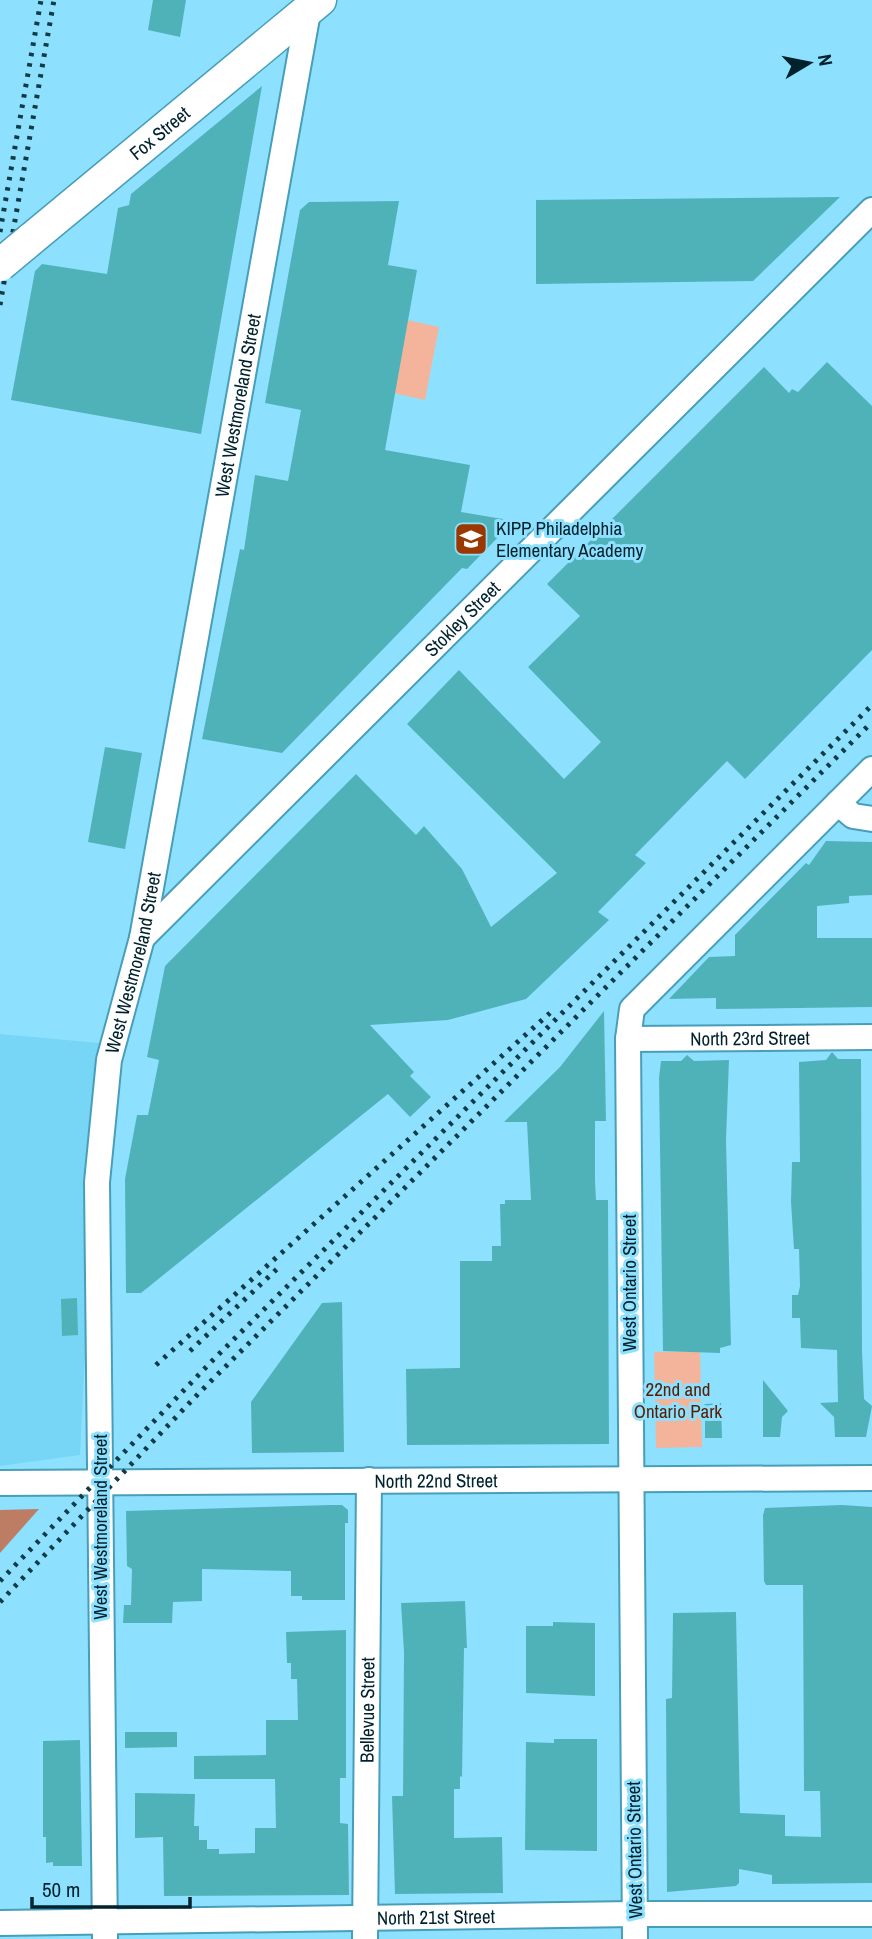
<svg xmlns="http://www.w3.org/2000/svg" width="872" height="1939" font-family="'Archivo Narrow',sans-serif">
<style>
.built{fill:#77d5f6}
.green{fill:#f4b49b}
.forest{fill:#bc7d64}
.building{fill:#50b2b9}
.lines{fill:none;stroke-linecap:round;stroke-linejoin:round}
.minor-casing{stroke:#489eb9;stroke-width:28}
.tertiary-casing{stroke:#489eb9;stroke-width:35}
.minor{stroke:#fff;stroke-width:24}
.tertiary{stroke:#fff;stroke-width:32}
.rail{stroke:#123b48;stroke-width:5;stroke-dasharray:3.5 7;stroke-linecap:butt}
.tertiary-bridge-casing{stroke:#489eb9;stroke-width:35;stroke-linecap:butt}
.tertiary-bridge{stroke:#fff;stroke-width:32}
.labels{text-anchor:middle;dominant-baseline:central;stroke-width:6;stroke-linejoin:round;paint-order:stroke}
.street-label{font-size:19px;fill:#00222d;stroke:#8de1ff}
.poi-label{font-size:19px;fill:#00222d;stroke:#8de1ff;text-anchor:start}
.park-label{font-size:19px;fill:#581e02;stroke:#8de1ff}
</style>
<rect width="100%" height="100%" fill="#8de1ff"/>
<polygon class="built" points="0,1034 100,1043 80,1455 0,1466"/>
<g class="green">
<polygon points="407,320 439,327 425,400 393,393"/>
<polygon points="700,1351 702,1447 656,1448 654,1352"/>
</g>
<polygon class="forest" points="39,1509 0,1553 0,1510"/>
<g class="building">
<polygon points="153,0 186,0 180,37 148,30"/>
<polygon points="262,86 201,434 11,400 35,271 42,264 107,274 118,208 129,205 131,194"/>
<polygon points="840,197 753,281 536,284 536,200"/>
<polygon points="399,201 388,265 417,270 385,450 470,465 461,512 514,521 467,569 462,568 282,753 202,739 240,549 244,550 255,475 288,481 301,410 265,403 300,210 309,202"/>
<polygon points="827,362 872,406 872,650 745,779 727,761 635,855 646,863 598,912 609,920 526,999 448,1020 370,1025 414,1072 410,1076 431,1097 410,1117 388,1094 141,1293 126,1293 125,1179 137,1115 148,1115 159,1060 147,1057 165,966 356,774 416,835 424,826 462,869 491,927 557,873 407,724 459,670 564,779 601,742 528,667 580,616 547,584 764,367 789,393 792,389 798,392"/>
<polygon points="105,747 142,753 125,849 88,842"/>
<polygon points="826,841 872,842 872,895 849,896 849,903 817,906 817,938 872,938 872,1007 716,1009 716,998 669,999 709,957 735,956 735,935 806,863 809,865"/>
<polygon points="604,1011 606,1121 595,1121 595,1181 596,1200 608,1200 609,1444 407,1445 406,1369 460,1368 460,1261 492,1261 492,1246 501,1246 500,1204 505,1204 505,1200 531,1200 527,1122 504,1122 560,1067"/>
<polygon points="832,1052 838,1059 861,1059 862,1350 864,1399 872,1406 866,1437 835,1437 834,1417 820,1403 838,1402 837,1350 801,1348 800,1318 792,1318 792,1295 798,1295 800,1286 799,1249 794,1249 791,1202 792,1162 800,1162 799,1062 826,1060"/>
<polygon points="687,1055 694,1061 729,1060 726,1140 731,1345 720,1348 720,1353 663,1351 659,1078 661,1061 681,1061"/>
<polygon points="77,1298 78,1335 62,1336 61,1299"/>
<polygon points="342,1302 344,1452 252,1453 251,1402 322,1303"/>
<polygon points="763,1380 788,1411 782,1417 780,1437 763,1437"/>
<polygon points="721,1403 722,1438 705,1438 705,1420 696,1411 705,1404"/>
<polygon points="330,1505 342,1505 348,1510 348,1523 345,1523 345,1600 302,1600 302,1596 291,1596 291,1571 202,1569 202,1601 173,1602 172,1623 123,1623 124,1605 131,1605 132,1569 127,1566 126,1511"/>
<polygon points="842,1505 872,1507 872,1883 772,1884 772,1875 739,1869 739,1883 736,1886 667,1892 666,1699 672,1698 673,1613 736,1612 740,1813 785,1815 785,1836 821,1837 820,1791 804,1791 803,1585 766,1585 764,1581 763,1515 765,1508"/>
<polygon points="465,1601 467,1648 464,1648 462,1777 460,1776 460,1789 454,1789 454,1838 502,1837 503,1893 395,1894 392,1796 403,1796 404,1652 401,1603"/>
<polygon points="553,1622 595,1623 595,1696 526,1693 526,1626 553,1626"/>
<polygon points="346,1630 346,1778 340,1778 340,1823 348,1824 349,1895 164,1896 163,1837 135,1838 135,1793 195,1794 194,1826 199,1826 199,1840 207,1840 207,1849 219,1849 219,1854 255,1853 255,1828 276,1828 275,1779 194,1779 194,1756 266,1755 266,1720 298,1720 297,1679 291,1679 291,1663 287,1663 286,1632"/>
<polygon points="125,1732 177,1732 177,1747 125,1748"/>
<polygon points="554,1739 597,1739 597,1851 525,1850 526,1742 554,1743"/>
<polygon points="80,1740 82,1866 53,1866 53,1862 46,1863 46,1837 43,1837 43,1741"/>
</g>
<g class="lines">
<defs>
<g id="minor">
<polyline points="838,803 853,816 872,819"/>
<path id="s1" d="M142,938L872,210"/>
<path id="s2" d="M628,1039L872,1037"/>
<path id="s3" d="M0,1483L872,1478"/>
<path id="s4" d="M0,1923L635,1914H872"/>
<path id="s5" d="M105,1939L97,1182L109,1060L142,938L310,1"/>
<path id="s6" d="M365,1939L369,1480"/>
<polyline points="635,1939 628,1039 632,1009 872,769"/>
</g>
<g id="tertiary">
<path id="s7" d="M30,240L320,0"/>
</g>
</defs>
<use href="#minor" class="minor-casing"/>
<use href="#tertiary" class="tertiary-casing"/>
<use href="#minor" class="minor"/>
<use href="#tertiary" class="tertiary"/>
<g class="rail">
<polyline points="0,232 41,0"/>
<polyline points="0,305 54,0"/>
<polyline points="190,1351 278,1268"/>
<polyline points="156,1365 550,1013"/>
<polyline points="0,1581 213,1360 872,705"/>
<polyline points="0,1602 198,1394 872,722"/>
</g>
<defs>
<polyline id="tertiary-bridge" points="0,265 30,240"/>
</defs>
<use href="#tertiary-bridge" class="tertiary-bridge-casing"/>
<use href="#tertiary-bridge" class="tertiary-bridge"/>
</g>
<defs>
<symbol id="school-square" viewBox="-11 -11 22 22"><rect x="-9" y="-9" width="18" height="18" rx="4" fill="#9b3700" stroke="#8de1ff"/><path d="M0-5L7-2L0 1L-7-2ZM-4 1L0 2.5L4 1V4Q0 6-4 4Z" fill="#fff"/></symbol>
</defs>
<g fill-rule="evenodd">
<use href="#school-square" x="452" y="520" width="38" height="38"/>
</g>
<g class="labels">
<g class="street-label">
<text stroke="none"><textPath href="#s7" startOffset="168">Fox Street</textPath></text>
<text stroke="none"><textPath href="#s5" startOffset="1547">West Westmoreland Street</textPath></text>
<text stroke="none"><textPath href="#s1" startOffset="452">Stokley Street</textPath></text>
<text stroke="none"><textPath href="#s5" startOffset="980">West Westmoreland Street</textPath></text>
<text stroke="none"><textPath href="#s2" startOffset="122">North 23rd Street</textPath></text>
<text transform="translate(629 1283) rotate(-90)">West Ontario Street</text>
<text stroke="none"><textPath href="#s3" startOffset="436">North 22nd Street</textPath></text>
<text transform="translate(100 1527) rotate(-90)">West Westmoreland Street</text>
<text stroke="none"><textPath href="#s6" startOffset="229">Bellevue Street</textPath></text>
<text transform="translate(634 1850) rotate(-91)">West Ontario Street</text>
<text stroke="none"><textPath href="#s4" startOffset="436">North 21st Street</textPath></text>
</g>
<g class="poi-label">
<text x="496" y="528">KIPP Philadelphia<tspan x="496" dy="22">Elementary Academy</tspan></text>
</g>
<g class="park-label">
<text x="678" y="1389">22nd and<tspan x="678" dy="22">Ontario Park</tspan></text>
</g>
</g>
<g transform="translate(809 63) rotate(80)" stroke="#8de1ff" stroke-width="5" paint-order="stroke">
<path d="M0-5L12 26L0 18L-12 26Z" fill="#00222d"/>
<text y="-10" font-size="19" font-weight="bold" text-anchor="middle" fill="#00222d">N</text>
</g>
<path d="M32 1897v10h158v-10" fill="none" stroke="#00222d" stroke-width="3.5"/>
<text x="42" y="1897" font-size="21" fill="#00222d" stroke="#8de1ff" stroke-width="5" paint-order="stroke">50 m</text>
</svg>
